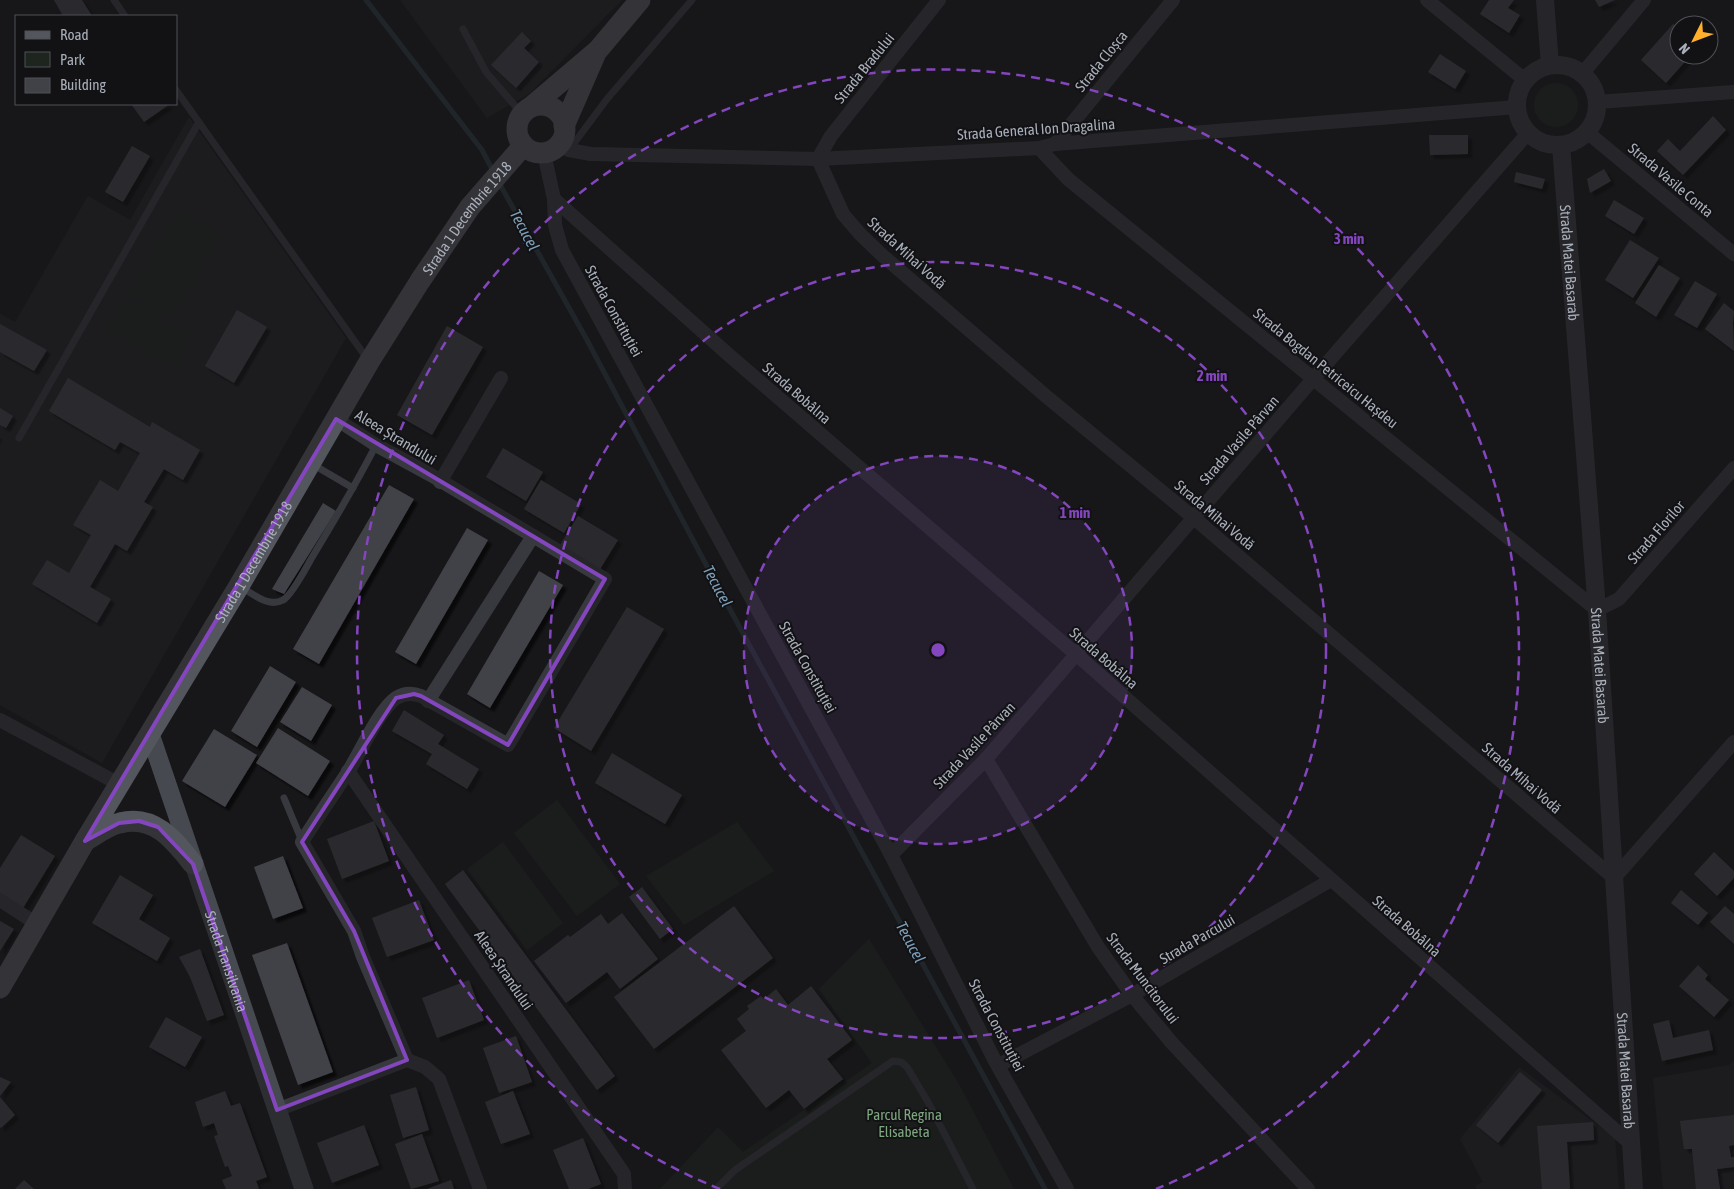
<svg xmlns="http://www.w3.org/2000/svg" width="1734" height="1189" font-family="'Asap Condensed',sans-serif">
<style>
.built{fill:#232327}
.green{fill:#1d251e}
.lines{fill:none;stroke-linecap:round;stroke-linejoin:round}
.stream{stroke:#2c373f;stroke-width:5}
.building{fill:#414247;filter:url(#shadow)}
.service{stroke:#38393f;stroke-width:7}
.minor{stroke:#38393f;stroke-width:14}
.tertiary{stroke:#38393f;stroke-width:18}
.secondary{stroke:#46494f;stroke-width:19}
.primary{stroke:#54565e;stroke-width:21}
.marked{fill:none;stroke:#8446be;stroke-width:4;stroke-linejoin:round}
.ring{fill:none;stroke:#8446be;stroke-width:2.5;stroke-dasharray:9 6}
.labels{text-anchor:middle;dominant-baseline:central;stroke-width:4;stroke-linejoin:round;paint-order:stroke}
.street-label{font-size:15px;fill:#a9afba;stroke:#121215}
.park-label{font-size:15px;fill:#7ea77f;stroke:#121215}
.water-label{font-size:16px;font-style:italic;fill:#7d9fb8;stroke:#121215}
.centre{fill:#8446be;stroke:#121215;stroke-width:2.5}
.ring-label{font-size:15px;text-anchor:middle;font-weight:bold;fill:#8446be;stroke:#121215;stroke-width:4;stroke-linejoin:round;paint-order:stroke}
</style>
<defs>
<filter id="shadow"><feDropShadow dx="4" dy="4" stdDeviation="1" flood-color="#0009"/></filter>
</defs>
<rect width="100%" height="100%" fill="#17171a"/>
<g class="built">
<polygon points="400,0 622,0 529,94 487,118"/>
<polygon points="189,117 346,338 102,763 0,705 0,445 3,440 0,438 0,314 15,322 88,196 130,220"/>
<polygon points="1734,1060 1734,1189 1663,1189 1653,1078 1729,1065"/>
<polygon points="1519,1067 1615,1138 1619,1189 1477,1189 1475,1186 1483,1182 1460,1139"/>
</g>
<g class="green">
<circle cx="1556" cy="105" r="22"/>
<polygon points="178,209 221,234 173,319 129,294"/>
<polygon points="124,297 191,336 174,367 106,328"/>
<polygon points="557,800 620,884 577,916 514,833"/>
<polygon points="737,822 774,871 684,925 646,876"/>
<polygon points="503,842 563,923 527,950 467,869"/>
<polygon points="869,939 959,1084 1014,1189 660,1189 718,1127 743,1152 872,1063 819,989"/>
</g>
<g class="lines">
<g class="stream">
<polyline points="366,0 482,150 493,171"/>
<polyline points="498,181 587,340 720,591 1045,1189"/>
</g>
</g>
<g class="building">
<polygon points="54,0 82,0 92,16 63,16"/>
<polygon points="1489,0 1514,0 1508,8 1520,15 1509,33 1480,14"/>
<polygon points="1595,0 1615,0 1599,7"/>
<polygon points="1673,24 1679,29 1679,55 1691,55 1666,83 1641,60"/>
<polygon points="522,32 531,41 524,48 539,62 516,88 491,65"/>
<polygon points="1440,54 1466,71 1455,89 1428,72"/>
<polygon points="131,104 170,104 144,122"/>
<polygon points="1713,116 1726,130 1683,175 1657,151 1668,139 1680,151"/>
<polygon points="1429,135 1468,135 1468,154 1430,155"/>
<polygon points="132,146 150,156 123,202 105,192"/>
<polygon points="1604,169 1611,181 1590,193 1587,179"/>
<polygon points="1516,172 1545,179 1542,189 1514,182"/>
<polygon points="1614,200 1644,218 1634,234 1605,216"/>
<polygon points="1630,240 1659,258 1633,298 1605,280"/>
<polygon points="1659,265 1680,278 1656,317 1635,303"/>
<polygon points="1695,281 1717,294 1697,328 1674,315"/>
<polygon points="1724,303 1734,311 1733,323 1734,351 1705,329"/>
<polygon points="237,310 267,327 234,383 205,366"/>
<polygon points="0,324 47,350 34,371 0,352"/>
<polygon points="447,326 483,347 432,435 397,415"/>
<polygon points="68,378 150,427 152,422 200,450 183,480 164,469 144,502 153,507 127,551 115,544 90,587 111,599 97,623 32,584 47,560 69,573 91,535 73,525 100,480 118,491 140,453 120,442 115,450 49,411"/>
<polygon points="0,408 13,416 6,428 0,425"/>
<polygon points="503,448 543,472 526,501 486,477"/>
<polygon points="541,480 581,504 564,533 524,509"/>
<polygon points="389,485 414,499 319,664 293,649"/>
<polygon points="323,503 336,511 284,594 272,589"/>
<polygon points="578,516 618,540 600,569 560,545"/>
<polygon points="467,528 488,540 416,664 395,652"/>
<polygon points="539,571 563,585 490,708 467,694"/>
<polygon points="627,607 664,629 591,751 554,728"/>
<polygon points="270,666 296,682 257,747 231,731"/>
<polygon points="302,687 332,705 311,741 280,722"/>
<polygon points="404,710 444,735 438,744 479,769 467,789 426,764 432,754 392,731"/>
<polygon points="278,728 330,761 308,796 256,763"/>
<polygon points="214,729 257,755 225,807 182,781"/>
<polygon points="612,753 682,795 665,824 595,783"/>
<polygon points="374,821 389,861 342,879 327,839"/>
<polygon points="21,835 55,856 23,908 0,893 0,868"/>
<polygon points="1714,852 1734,871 1734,878 1717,896 1694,874"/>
<polygon points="283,856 303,908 273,919 254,867"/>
<polygon points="463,870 615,1076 597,1090 445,884"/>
<polygon points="120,875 153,895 139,919 170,938 157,961 92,923"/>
<polygon points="642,887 673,929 660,939 629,897"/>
<polygon points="1681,890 1708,913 1698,925 1671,903"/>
<polygon points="419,900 434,940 387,957 372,918"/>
<polygon points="734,906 773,958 654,1049 614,997"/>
<polygon points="1725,906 1734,914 1734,944 1710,922"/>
<polygon points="622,913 658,959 620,989 607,972 566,1003 534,961 568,935 570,937 601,914 608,924"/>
<polygon points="0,921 14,929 0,951"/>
<polygon points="287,943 333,1072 298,1085 252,955"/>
<polygon points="200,949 224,1015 207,1021 190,977 179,957"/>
<polygon points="1698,965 1708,975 1705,979 1729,1000 1714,1017 1679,986"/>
<polygon points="469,980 484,1020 437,1038 422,998"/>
<polygon points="811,986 852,1040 827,1059 843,1079 804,1109 789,1090 766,1108 721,1050 746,1031 737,1019 749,1009 747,1006 761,996 764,999 776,989 788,1005"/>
<polygon points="166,1017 202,1037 185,1067 149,1047"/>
<polygon points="1669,1020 1673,1038 1709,1030 1713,1050 1662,1061 1653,1024"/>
<polygon points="516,1036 532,1082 499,1093 483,1048"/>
<polygon points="1520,1072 1542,1090 1498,1143 1476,1125"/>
<polygon points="0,1077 11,1082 0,1096"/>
<polygon points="416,1087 429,1130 403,1138 390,1095"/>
<polygon points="225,1091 231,1106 240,1103 267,1177 256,1181 259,1189 226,1189 222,1180 232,1176 228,1166 225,1167 214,1136 218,1135 214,1123 203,1127 195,1102"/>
<polygon points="513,1091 530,1134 501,1144 485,1102"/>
<polygon points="0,1097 15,1115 1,1128 0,1127"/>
<polygon points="1734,1115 1734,1145 1729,1146 1731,1157 1734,1157 1734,1167 1717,1169 1720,1189 1696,1189 1692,1149 1684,1149 1680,1121"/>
<polygon points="1593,1122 1594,1140 1567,1142 1570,1189 1542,1189 1537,1126"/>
<polygon points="364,1125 379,1165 332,1183 317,1143"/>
<polygon points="422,1134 439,1181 411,1189 395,1144"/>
<polygon points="583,1138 601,1184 588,1189 569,1189 553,1150"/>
<polygon points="24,1180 34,1189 15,1189"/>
<polygon points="451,1180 454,1189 427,1189"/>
</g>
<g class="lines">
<g class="service">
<polyline points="114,0 125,16"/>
<polyline points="463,29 486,72 522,114"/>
<polyline points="176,90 368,360"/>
<polyline points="569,150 607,99 692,0"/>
<polyline points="19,438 199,122"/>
<polyline points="312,464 353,488"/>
<path d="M241,587C253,594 269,608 283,600C291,596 306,568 311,559C334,521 356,484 376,445"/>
<polyline points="284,798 302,841"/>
<polyline points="716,1189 735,1170 893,1061 901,1062 907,1067 928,1102 973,1189"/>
</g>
<g class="minor">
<polyline points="939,0 831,136 818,159 843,214 860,234 883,256 1047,397 1194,518 1614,878 1734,742"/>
<polyline points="1427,0 1525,80"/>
<polyline points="1582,74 1644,0"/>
<polyline points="1597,102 1734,92"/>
<polyline points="1587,132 1734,254"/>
<polyline points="1055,144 1173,0"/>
<polyline points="558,146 569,150 591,154 818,159 1039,148 1055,144 1517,107"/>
<polyline points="1039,148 1068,179 1597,610 1619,599 1734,468"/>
<polyline points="544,153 554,199 555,225 562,250 891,855 995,1061 1067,1189"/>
<polyline points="554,199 730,356 1077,655 1631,1144"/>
<path d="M336,419L376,445L431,475L605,579L508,745L421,696C413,693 404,693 396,698C378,711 361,752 348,772C333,795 317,818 302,842L354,931L363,957L407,1060"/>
<polyline points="440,482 501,378"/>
<polyline points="428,701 533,536"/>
<polyline points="0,720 119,784"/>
<polyline points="986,759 1098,947 1132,995 1172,1043 1308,1189"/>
<polyline points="348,771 624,1174 625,1189"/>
<polyline points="891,855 986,759 1313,379 1528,133"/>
<polyline points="0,900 37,924"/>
<polyline points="407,1060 425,1067 439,1079 480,1189"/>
<polyline points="999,1065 1132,995 1331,880"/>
<polyline points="277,1110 407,1060"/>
</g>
<g class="tertiary">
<polyline points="1545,0 1550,65"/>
<circle cx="1557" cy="105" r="40"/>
<path id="s1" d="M1561,145L1597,610L1634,1189"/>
</g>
<path class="secondary" id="s2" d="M150,734L304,1189"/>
<g class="primary">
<circle cx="541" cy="129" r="24"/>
<polyline points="531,107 598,50 640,0"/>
<polyline points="564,126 595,55"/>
<path d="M85,841C96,835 108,825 120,823C154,814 174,840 193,864"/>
<path id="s3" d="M0,988L85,841L239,586L369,362L420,281L470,207L523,146"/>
</g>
</g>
<path d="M0 0H1734V1189H0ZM336,419L605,579L508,745L421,696L414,694L396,698L302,842L354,931L407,1060L277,1110L193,864L158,827L139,821L119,823L85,841Z" fill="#17171a" fill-opacity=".55" fill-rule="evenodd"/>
<path class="marked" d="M336,419L605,579L508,745L421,696L414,694L396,698L302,842L354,931L407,1060L277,1110L193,864L158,827L139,821L119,823L85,841Z"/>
<circle cx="938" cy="650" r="194" fill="#8446be" fill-opacity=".12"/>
<g class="ring">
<circle cx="938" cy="650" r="194"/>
<circle cx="938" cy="650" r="388"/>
<path d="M720 1189A581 581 0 1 1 1156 1189"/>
</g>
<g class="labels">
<g class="street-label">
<text transform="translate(1101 61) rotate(-51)">Strada Cloșca</text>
<text transform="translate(864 68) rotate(-51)">Strada Bradului</text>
<text transform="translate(1036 129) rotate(-4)">Strada General Ion Dragalina</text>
<text transform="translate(1671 180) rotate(40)">Strada Vasile Conta</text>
<text stroke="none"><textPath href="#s3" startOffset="901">Strada 1 Decembrie 1918</textPath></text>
<text transform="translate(907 253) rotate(42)">Strada Mihai Vodă</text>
<text stroke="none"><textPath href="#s1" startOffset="118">Strada Matei Basarab</textPath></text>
<text transform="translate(614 311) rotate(61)">Strada Constituției</text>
<text transform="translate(1326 368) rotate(39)">Strada Bogdan Petriceicu Hașdeu</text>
<text transform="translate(797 393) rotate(41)">Strada Bobâlna</text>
<text transform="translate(396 437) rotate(31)">Aleea Ștrandului</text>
<text transform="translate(1239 440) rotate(-49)">Strada Vasile Pârvan</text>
<text transform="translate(1215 515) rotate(40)">Strada Mihai Vodă</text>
<text transform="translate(1656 532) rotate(-49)">Strada Florilor</text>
<text stroke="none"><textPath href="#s3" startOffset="496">Strada 1 Decembrie 1918</textPath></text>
<text transform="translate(1104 658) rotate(41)">Strada Bobâlna</text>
<text transform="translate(808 667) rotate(61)">Strada Constituției</text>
<text stroke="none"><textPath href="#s1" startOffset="522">Strada Matei Basarab</textPath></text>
<text transform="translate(974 745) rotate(-47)">Strada Vasile Pârvan</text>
<text transform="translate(1522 778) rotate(41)">Strada Mihai Vodă</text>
<text transform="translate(1407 926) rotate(41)">Strada Bobâlna</text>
<text transform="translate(1197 939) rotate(-30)">Strada Parcului</text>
<text stroke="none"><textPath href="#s2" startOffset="240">Strada Transilvania</textPath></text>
<text transform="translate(504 970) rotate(56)">Aleea Ștrandului</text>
<text transform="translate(1143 978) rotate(53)">Strada Muncitorului</text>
<text transform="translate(997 1025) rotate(62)">Strada Constituției</text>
<text stroke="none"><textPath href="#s1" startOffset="928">Strada Matei Basarab</textPath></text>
</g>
<g class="park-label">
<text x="904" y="1114">Parcul Regina<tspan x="904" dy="17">Elisabeta</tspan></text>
</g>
<g class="water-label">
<text transform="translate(525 230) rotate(62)">Tecucel</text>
<text transform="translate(718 586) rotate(62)">Tecucel</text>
<text transform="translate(911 942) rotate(62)">Tecucel</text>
</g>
</g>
<circle cx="938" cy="650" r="8" class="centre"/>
<g class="ring-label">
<text x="1349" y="244">3 min</text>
<text x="1212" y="381">2 min</text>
<text x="1075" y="518">1 min</text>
</g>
<rect x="15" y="15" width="162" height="90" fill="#121215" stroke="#4e5157"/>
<rect x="25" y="31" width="25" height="8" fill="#54565e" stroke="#4e5157"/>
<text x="60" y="40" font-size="15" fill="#a9afba">Road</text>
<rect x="25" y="52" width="25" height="15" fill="#1d251e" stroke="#4e5157"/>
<text x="60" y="65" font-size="15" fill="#a9afba">Park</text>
<rect x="25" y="78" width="25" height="15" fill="#414247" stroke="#4e5157"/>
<text x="60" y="90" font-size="15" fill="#a9afba">Building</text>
<g transform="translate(1694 40) rotate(228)"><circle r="24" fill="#121215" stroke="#4e5157"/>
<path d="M0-4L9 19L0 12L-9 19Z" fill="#ffaf2a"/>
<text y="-8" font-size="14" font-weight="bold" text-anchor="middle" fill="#a9afba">N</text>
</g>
</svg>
